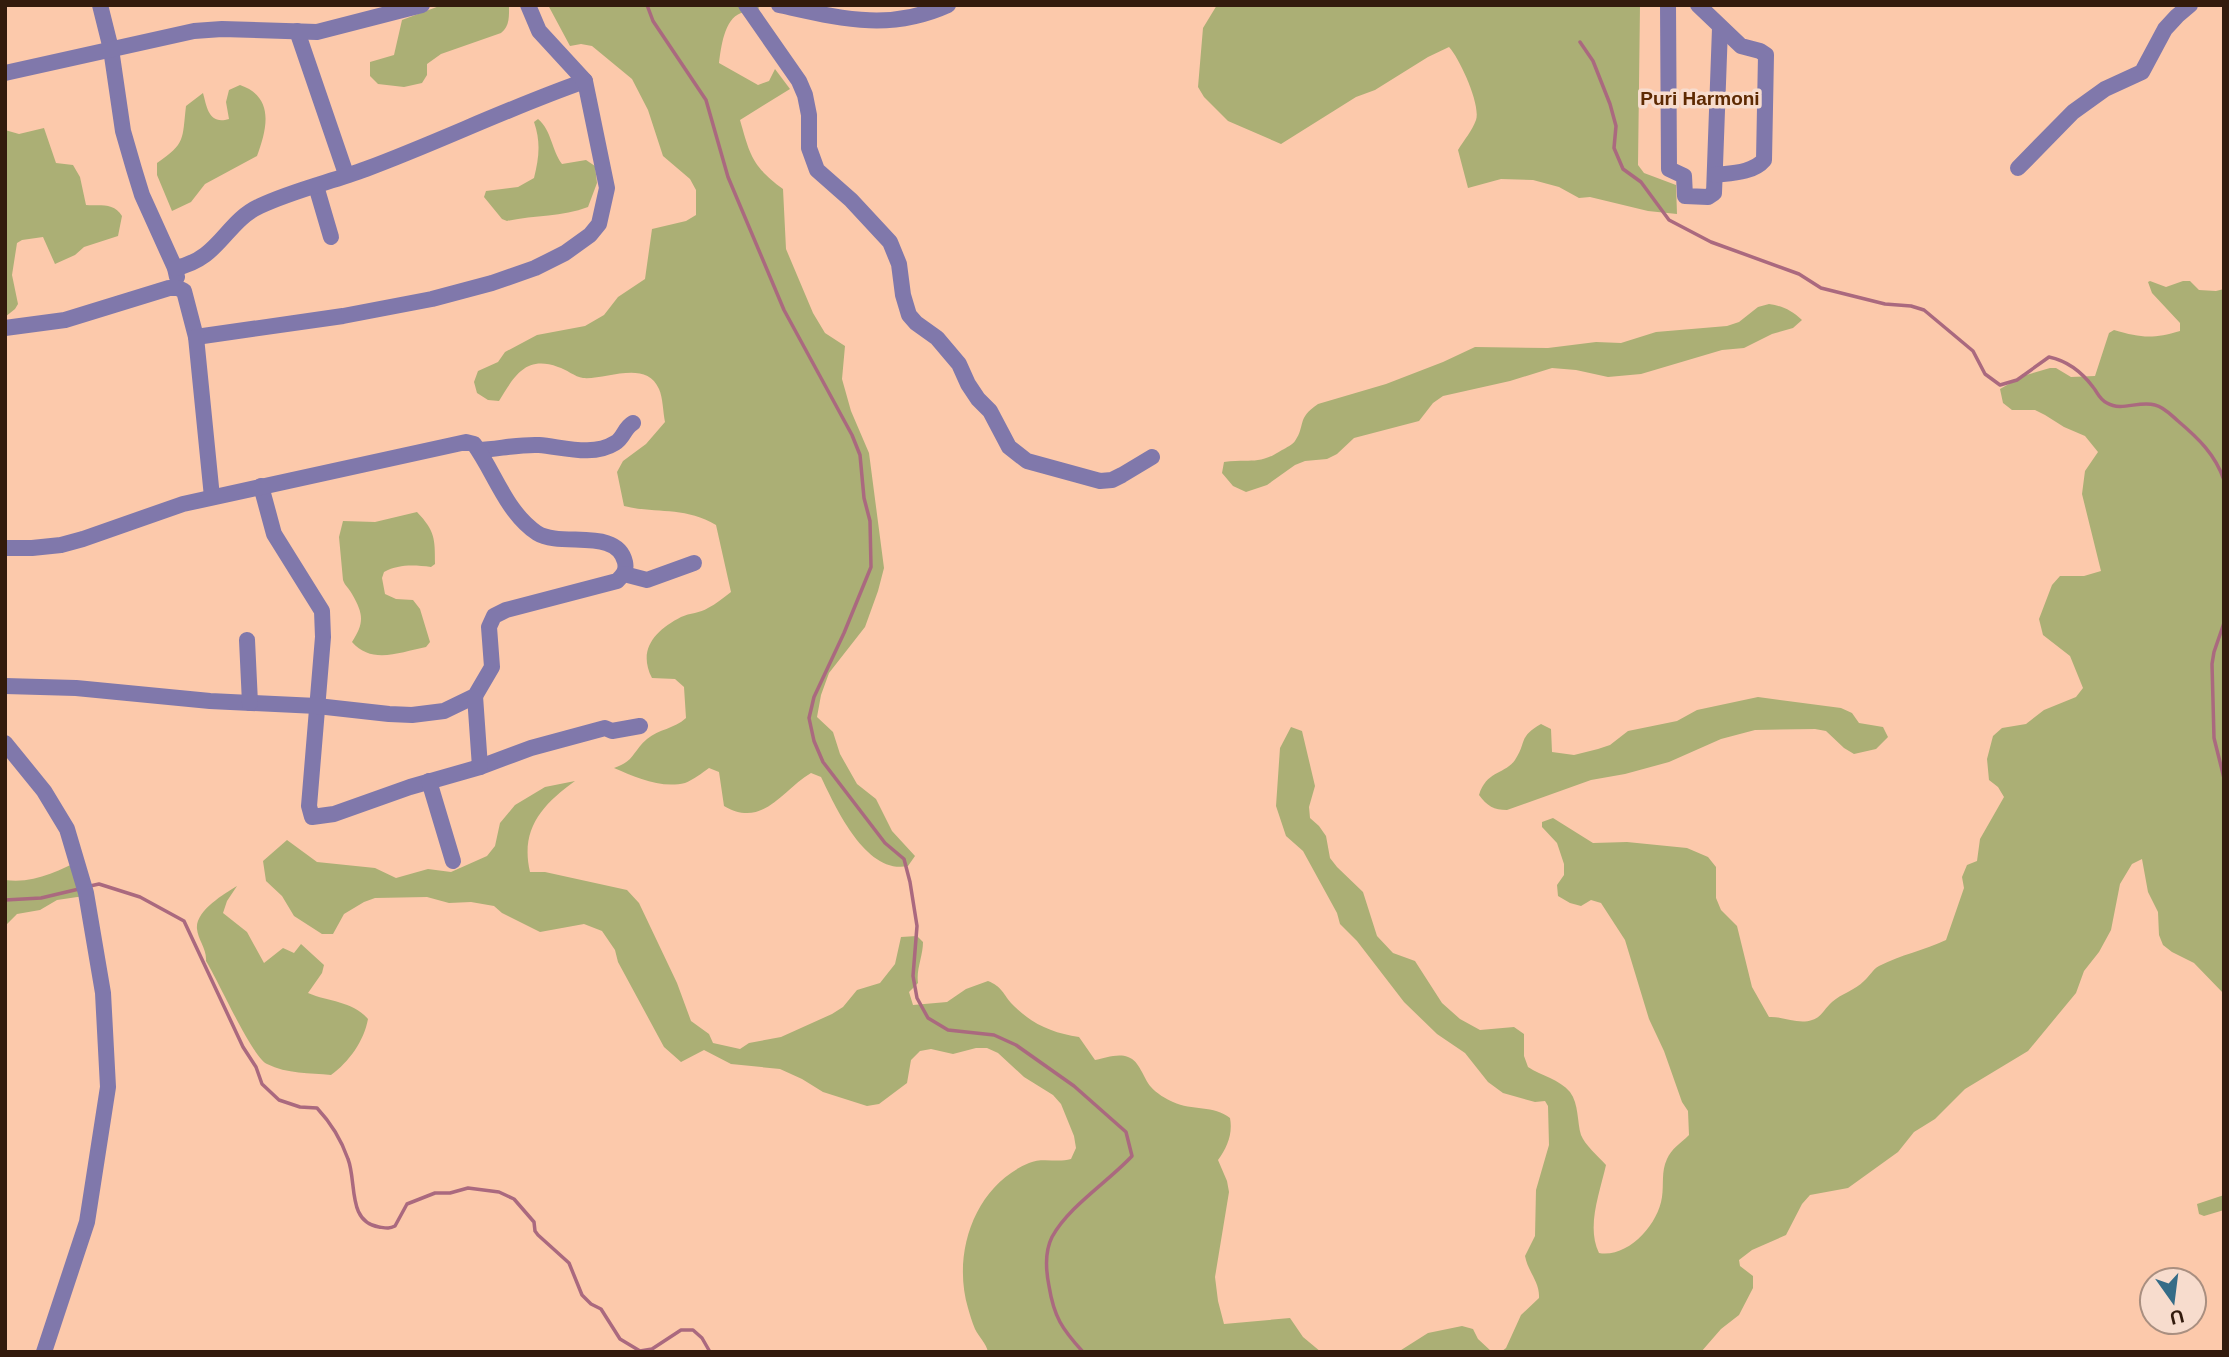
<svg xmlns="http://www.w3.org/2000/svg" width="2229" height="1357" font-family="Helvetica,sans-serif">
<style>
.green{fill:#abaf75}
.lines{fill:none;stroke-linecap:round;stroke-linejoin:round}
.stream{stroke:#aa697f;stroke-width:3.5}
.minor{stroke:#8078ab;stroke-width:16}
.labels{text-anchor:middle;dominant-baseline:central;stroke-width:7;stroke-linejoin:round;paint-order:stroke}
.neighbourhood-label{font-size:19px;font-weight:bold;fill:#5d2a02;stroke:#f7dccd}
</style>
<rect width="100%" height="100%" fill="#fcc9ab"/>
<g class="green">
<path d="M442,5H509C509,16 510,26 501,33L441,54L427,64V75L422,83L404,87L378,84L370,76V62L394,55L402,20Z"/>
<path d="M548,5H759L758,14C752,13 746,12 741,13C724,19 721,48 719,63L758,85L769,81L775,69L790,89L740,120C750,155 752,166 783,189L786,249L813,313L825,333L845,346L842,379L851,411L869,453L884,568L878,591L865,627L829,673L821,695L817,717L833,732L840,754L857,784L876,799L892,831L915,856L908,866C866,875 836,808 821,777L811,773C782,790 763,829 724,806L719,772L709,768C702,773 693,780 685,783C661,789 635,777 614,768C635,761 632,752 647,739C659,729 674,729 686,718L684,687L675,679L652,678C637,649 656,630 681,617C690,613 700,613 708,608C716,604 723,598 731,592L716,525C684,506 656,514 624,506L617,472L623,461L646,444L665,422C663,412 663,398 659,389C646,359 606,380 583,378C575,377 566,369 558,367C525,355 514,377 499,401L488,400L477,393L474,382L478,371L498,362L505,352L537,335L585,326L604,315L618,297L645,279L652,229L686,221L696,215V190L690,179L663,156L648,110L632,79L592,46L581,44L570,46Z"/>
<path d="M1217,5H1640L1638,165L1644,173L1676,185L1677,214L1648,211L1590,197L1579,198L1559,187L1533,180L1501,179L1468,188L1458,150C1464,140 1472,131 1476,120C1481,105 1460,59 1449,47L1428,57L1375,90L1356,97L1281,144L1228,121L1204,97L1198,87L1203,28Z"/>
<path d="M240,85C275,97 267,129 257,156L205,184L191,202L172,211L157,175V163C186,143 182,140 186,106L203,93C207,108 209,125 229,119L226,102L229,90Z"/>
<path d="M538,119C552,131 551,149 562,164L586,160L595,166L597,183L588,207C562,217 534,215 507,221L502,219L484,197L486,191L518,187L534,178C539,158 541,142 534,122Z"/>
<path d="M44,128L56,163L73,165L80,177L86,205C100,206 114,202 122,216L118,236L84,247L75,255L55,264L43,237L22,240L17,243L12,275L18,304L15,309L5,317V130L19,134Z"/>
<path d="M2150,281L2166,287L2183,281H2190L2199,290L2216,291L2224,289V994L2194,963L2172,952L2163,945L2159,935L2158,912L2148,892L2142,859L2132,864L2120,884L2111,930L2099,952L2084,971L2076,993L2028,1051L1965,1089L1935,1119L1914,1132L1898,1152L1848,1188L1810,1195L1802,1204L1786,1235L1752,1250L1739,1260L1740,1266L1753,1276V1288L1739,1315L1721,1329L1701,1352H1501L1506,1348L1521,1315L1539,1298C1540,1282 1528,1272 1525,1256L1535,1236L1536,1190L1549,1145L1548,1106L1545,1101L1535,1102L1503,1093L1488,1082L1465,1053L1437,1034L1404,1002L1357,941L1340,924L1337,913L1303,851L1286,836L1276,806L1280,748L1291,727L1302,731L1315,786L1309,807L1310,818L1319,826L1326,836L1330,858L1337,867L1363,892L1377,936L1393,953L1415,961L1442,1003L1460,1019L1480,1030L1514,1027L1524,1034V1056L1528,1067C1542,1076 1559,1079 1570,1092C1579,1104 1577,1122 1581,1135C1585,1145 1598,1156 1606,1165C1600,1192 1586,1227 1599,1253C1628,1258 1658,1225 1662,1197C1664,1184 1661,1172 1667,1159C1671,1149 1681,1143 1689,1135L1688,1111L1682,1102L1664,1051L1649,1019L1625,940L1601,903L1591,900L1581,906L1570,903L1558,896L1557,885L1564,875V864L1557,843L1542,827V822L1553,818L1593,843L1627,842L1687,848L1708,857L1716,867V898L1721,910L1737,926L1752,987L1769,1017C1783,1016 1798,1025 1812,1020C1822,1017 1824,1009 1832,1002C1841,994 1855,990 1864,981C1870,976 1872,970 1879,966C1900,955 1925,950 1946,940L1964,888L1962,877L1967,865L1977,861L1980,839L2004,797L1998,787L1989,780L1987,759L1993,736L2002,728L2026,724L2044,710L2076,697L2083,688L2070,656L2043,635L2039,619L2052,585L2060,576H2084L2101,571L2082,494L2085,471L2098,452L2085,436L2064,427L2045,415L2035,410H2012L2003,403L2000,389L2023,376L2050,368H2056L2071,377L2095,376L2109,333L2114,330C2141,338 2153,339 2180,331V323L2152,293L2148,282Z"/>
<path d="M1769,304C1783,306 1791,310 1802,320L1793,328L1772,334L1744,348L1722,350L1641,374L1608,377L1576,370L1552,368L1510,381L1443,396L1433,403L1419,421L1354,438L1337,454L1327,459L1305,461L1295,465L1267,485L1246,492L1233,486L1222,473L1224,462C1249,458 1258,466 1282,450C1286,448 1293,444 1295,441C1306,425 1296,419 1318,404L1386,384L1443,362L1475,347L1548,348L1596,342L1621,343L1656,332L1727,326L1739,322L1758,307Z"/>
<path d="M417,512C435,531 435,538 435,564L431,567C414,565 399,564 384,572L382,578L385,594L396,599L413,600L420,609L430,642L426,647C400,652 372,665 352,642C364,623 364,615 352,594C349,588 345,586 343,580L339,537L343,521L375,522Z"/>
<path d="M1758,697L1841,708L1852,713L1859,723L1883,727L1888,737L1876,749L1854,754L1844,748L1826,731L1815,729L1755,730L1721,739L1669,762L1625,774L1591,780L1507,810C1494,810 1487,806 1479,795C1487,770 1504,775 1515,760C1527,742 1518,737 1541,724L1551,729L1552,752L1574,755L1598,749L1610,745L1628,731L1677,721L1697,710Z"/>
<path d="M575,781C542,805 520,829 530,872H545L627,890L639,903L677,983L691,1021L709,1034L713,1043L740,1049L749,1043L781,1037L832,1014L843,1007L857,990L880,983L895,964L901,937L917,936L923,942C923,956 916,969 918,983L909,992L913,1005L947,1002L966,989L988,981C1002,987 1002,992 1011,1003C1031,1024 1052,1033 1079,1037L1095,1060C1105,1058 1118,1053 1128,1057C1140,1061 1143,1078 1151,1087C1156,1093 1166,1099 1173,1102C1192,1111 1214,1105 1230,1118C1233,1134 1227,1148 1218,1160L1227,1181L1229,1192L1215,1277L1218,1301L1224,1324L1290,1318L1303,1337L1321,1352H988C986,1343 979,1337 975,1329C972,1322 970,1315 968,1308C952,1254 974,1186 1029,1163C1042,1157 1057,1163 1071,1159L1076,1148L1074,1136L1061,1104L1053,1095L1024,1077L998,1053L987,1048H976L953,1054L931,1049L920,1051L911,1060L907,1083L879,1104L867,1106L823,1092L802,1079L780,1069L731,1064L704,1050L681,1062L664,1047L618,962L615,950L602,931L584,924L540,932L502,913L494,906L471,902L449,903L427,897L375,898L364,902L344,914L333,934H322L294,916L282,896L266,881L263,861L287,840L317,862L375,868L396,878L428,869L451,872L487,856L495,846L500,823L515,805L545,787Z"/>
<path d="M83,859L91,895L57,900L40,910L17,914L5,926V880C34,884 58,871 83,859Z"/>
<path d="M237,886L227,901L223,913L247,932L264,963L283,948L294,953L301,944L324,965L322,973L308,993C329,1002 353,1001 368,1019C364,1041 349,1062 331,1075C310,1073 287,1074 267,1064C252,1057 218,980 206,961C207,949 198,940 197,929C195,911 224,894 237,886Z"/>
<polygon points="2224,1195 2224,1210 2204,1216 2199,1214 2197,1204"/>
<polygon points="1462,1326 1473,1329 1478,1339 1492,1352 1398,1352 1428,1333"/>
</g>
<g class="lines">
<g class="stream">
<path d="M647,5L653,21L706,100L728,177L784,310L852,435L860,455L864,498L870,521L871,567L844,633L814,697L809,718L814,741L823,762L885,843L904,859L910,882L917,926L913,976L917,998L928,1018L948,1030L994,1035L1016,1045L1074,1086L1126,1132L1132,1156C1108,1182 1069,1206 1052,1237C1045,1251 1046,1271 1049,1286C1054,1317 1062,1329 1083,1352"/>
<path d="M1580,42L1593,61L1610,104L1616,126L1614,148L1623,169L1641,182L1669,220L1711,242L1799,274L1821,288L1885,304L1911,306L1924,310L1973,351L1985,374L2000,385L2017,380L2049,357C2068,361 2081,371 2093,387C2098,393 2099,399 2107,403C2122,412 2139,400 2155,405C2164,407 2171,415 2178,421C2198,438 2215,454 2224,480"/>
<polyline points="2224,560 2224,572"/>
<polyline points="2224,623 2214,652 2212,664 2214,738 2224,778"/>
<path d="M90,886L99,884L140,897L184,921L243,1047L256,1067L262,1084L279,1100L300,1107L317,1108C332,1124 341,1139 348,1159C357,1182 347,1222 379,1227C386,1228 389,1229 395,1226L407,1204L435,1193H450L468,1188L499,1192L514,1199L534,1222L535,1231L538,1235L569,1263L582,1295L591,1304L601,1309L620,1339L640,1351L652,1349L681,1330H693L702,1338L710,1352"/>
<polyline points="5,900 41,898 79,889"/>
</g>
<g class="minor">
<polyline points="100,5 111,49 123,131 134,169 142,195 175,268 177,277"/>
<polyline points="746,5 799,81 805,95 809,115 809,148 817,170 851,200 890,242 899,264 903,295 909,315 916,323 937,338 959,364 968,384 978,399 990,411 1009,447 1027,461 1100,481 1112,480 1122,475 1152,457"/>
<path d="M779,5C839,18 889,32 948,5"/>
<polyline points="1668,5 1669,169 1684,176 1685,196 1708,197 1714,193 1720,28"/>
<path d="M1698,5L1741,46L1760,51L1766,55L1764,160C1753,173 1731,173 1715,175"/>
<polyline points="297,31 346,174"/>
<polyline points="5,73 194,31 222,29 317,32 422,5"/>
<polyline points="2018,168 2073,112 2105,89 2142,72 2165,29 2177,16 2190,5"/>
<polyline points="316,186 331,237"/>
<path d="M175,268C220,259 225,222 260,206C294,190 331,182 366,169C439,142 510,107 585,81"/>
<polyline points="5,328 65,320 169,288 178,288 184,291 196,337 343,316 432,299 492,283 535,268 565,253 590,235 599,224 607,188 585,81 539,31 528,5"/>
<polyline points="196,337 212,497"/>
<path d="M479,450C498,449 520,444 539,445C563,447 593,457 615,443C624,438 624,428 633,423"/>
<polyline points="261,486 274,534 322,611 323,637 309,806 312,817 334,814 410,787 480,767 531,748 605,728 612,731 640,726"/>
<path d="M5,548H32L61,545L83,539L183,504L466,442L474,444C495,473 506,512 537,533C561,548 617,527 625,562C627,571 623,575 617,581L506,610L494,616L489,627L492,667L475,696L444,711L412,715L389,714L317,706L210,701L76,688L5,686"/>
<polyline points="624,574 647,580 694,563"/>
<polyline points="247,640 250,703"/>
<polyline points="475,696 480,767"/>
<polyline points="5,743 44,791 67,829 86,893 103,993 108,1087 87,1222 44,1352"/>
<polyline points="429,781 453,861"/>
</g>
</g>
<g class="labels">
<g class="neighbourhood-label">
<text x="1700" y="98">Puri Harmoni</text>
</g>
</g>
<rect width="2229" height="1357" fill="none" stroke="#331b0d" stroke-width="14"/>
<g transform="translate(2173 1301) rotate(166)"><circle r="33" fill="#f7dccd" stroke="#a98f80" stroke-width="2"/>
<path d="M0-5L12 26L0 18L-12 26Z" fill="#356c87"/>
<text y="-10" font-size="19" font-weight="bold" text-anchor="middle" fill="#331b0d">U</text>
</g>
</svg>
